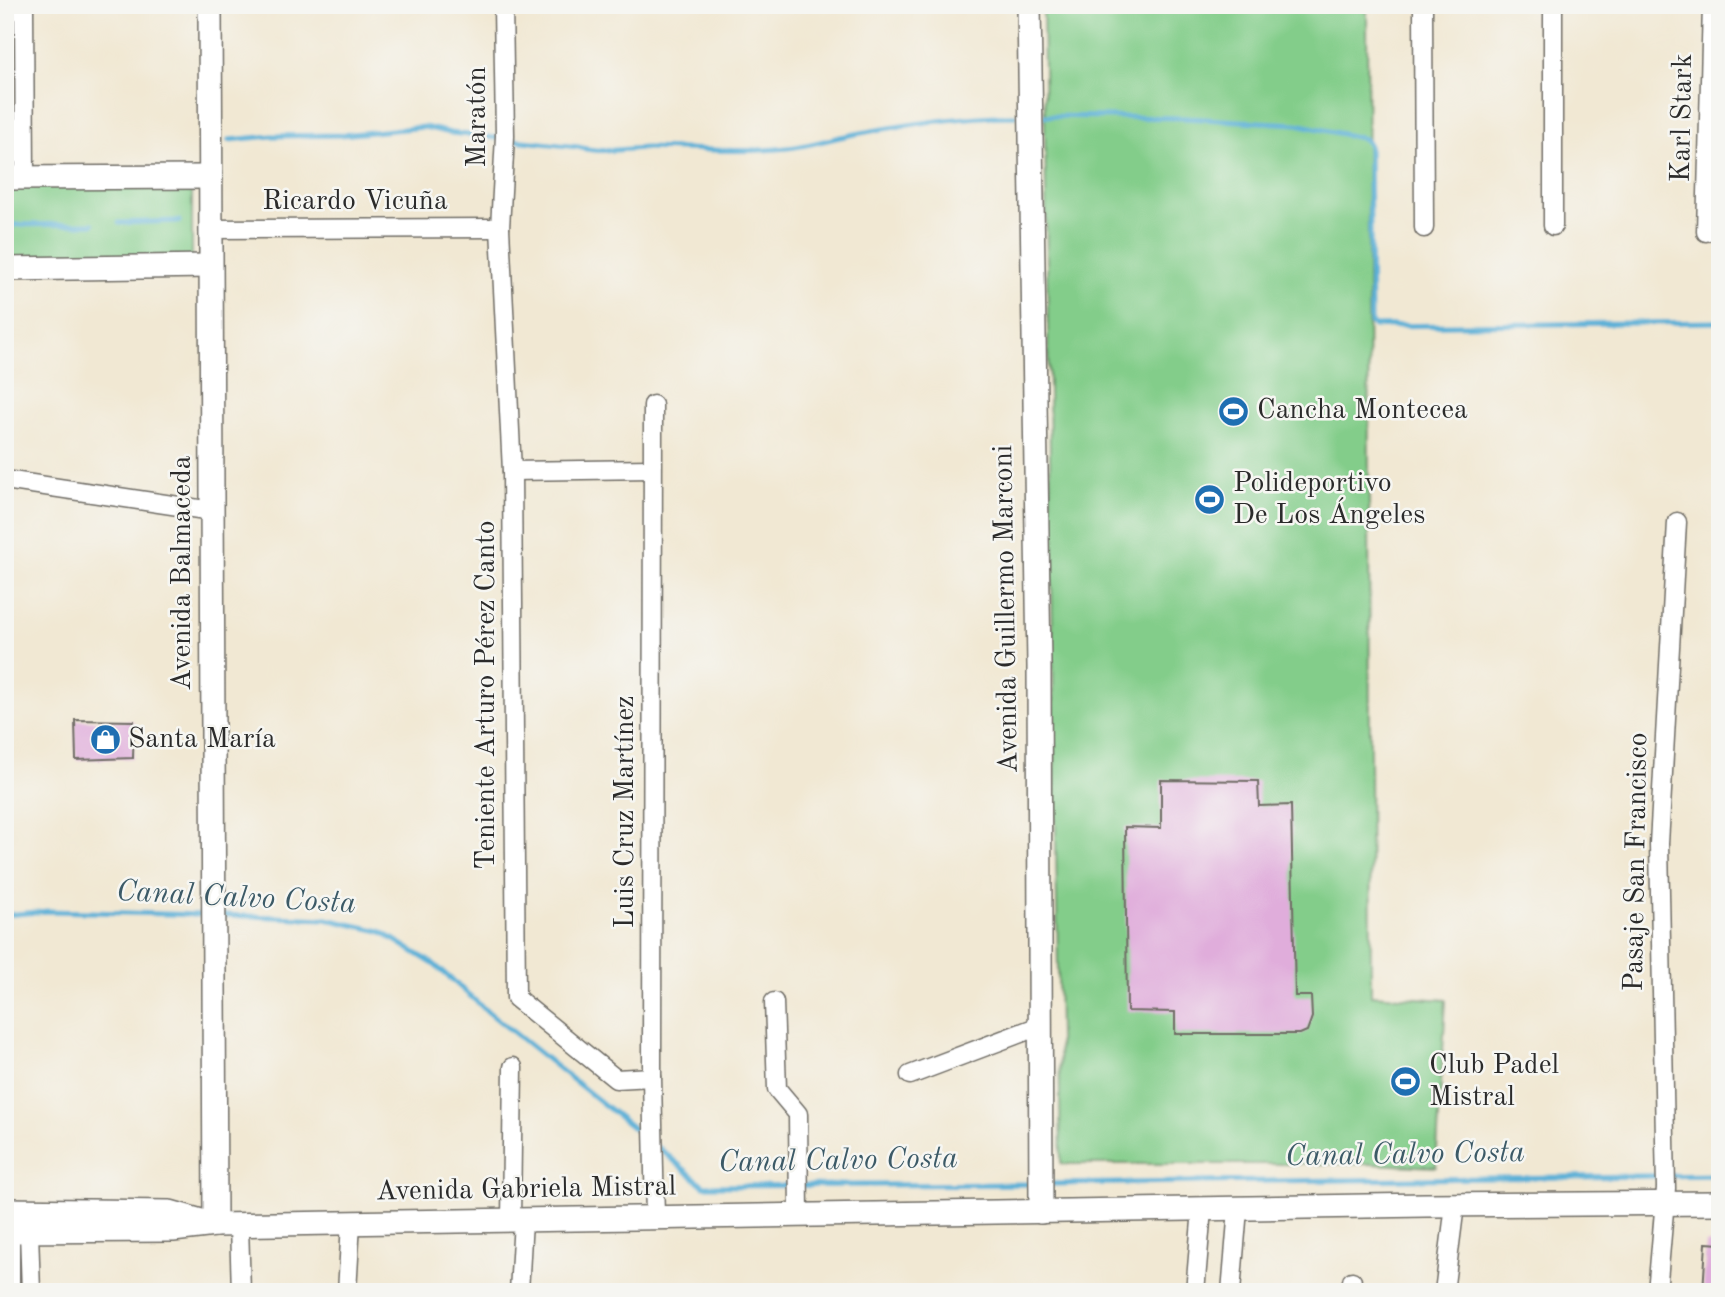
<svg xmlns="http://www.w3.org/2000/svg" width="1725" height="1297" font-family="'Old Standard TT',serif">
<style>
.green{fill:#83cd8a;stroke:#577c5a;stroke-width:2}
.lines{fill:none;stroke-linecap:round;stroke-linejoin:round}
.stream{stroke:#5bb0d7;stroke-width:5}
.building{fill:#e0addb}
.minor-casing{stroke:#706d66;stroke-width:21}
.major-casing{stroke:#706d66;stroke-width:26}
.minor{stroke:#fff;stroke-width:18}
.major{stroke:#fff;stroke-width:23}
.labels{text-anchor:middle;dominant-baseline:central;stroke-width:5;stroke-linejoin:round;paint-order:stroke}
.street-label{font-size:28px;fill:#2b2b2b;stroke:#f6f6f2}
.poi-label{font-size:28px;fill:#2b2b2b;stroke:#f6f6f2;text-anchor:start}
.water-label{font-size:30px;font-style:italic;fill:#3c5a67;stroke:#f6f6f2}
</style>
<rect width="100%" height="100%" fill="#f6f6f2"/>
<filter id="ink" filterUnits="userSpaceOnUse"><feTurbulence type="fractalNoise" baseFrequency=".0143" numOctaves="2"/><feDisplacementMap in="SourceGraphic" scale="14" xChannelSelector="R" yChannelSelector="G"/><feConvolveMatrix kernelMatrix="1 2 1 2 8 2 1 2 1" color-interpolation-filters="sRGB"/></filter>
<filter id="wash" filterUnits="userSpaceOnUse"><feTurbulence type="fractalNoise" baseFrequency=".00686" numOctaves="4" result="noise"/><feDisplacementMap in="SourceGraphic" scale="28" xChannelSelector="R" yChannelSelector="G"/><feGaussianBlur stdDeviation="1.57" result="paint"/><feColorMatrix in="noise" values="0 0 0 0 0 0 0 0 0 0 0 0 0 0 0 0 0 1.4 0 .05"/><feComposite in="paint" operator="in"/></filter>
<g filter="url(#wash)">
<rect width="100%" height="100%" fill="#f1e8d3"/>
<g class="green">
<rect x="5" y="5" width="11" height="53"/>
<polygon points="1043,5 1367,5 1371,995 1446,1000 1436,1167 1370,1164 1061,1164"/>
<polygon points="192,180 192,264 5,266 5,184"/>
</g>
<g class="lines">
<g class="stream">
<polyline points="1045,116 1185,118 1297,124 1365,139 1369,146 1371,324 1375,326 1720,322"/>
<path d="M229,140L272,136L341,135L424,127L451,133L578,147C601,154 625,148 648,148C694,149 741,153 787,148C808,146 829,139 850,135C902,125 963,115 1015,116"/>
<polyline points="119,223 179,221"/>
<polyline points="5,225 93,224"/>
<polyline points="5,915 48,911 208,915"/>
<polyline points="221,915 327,919 380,931 435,965 487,1011 648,1140"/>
<polyline points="659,1148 704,1186 1034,1184"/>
<polyline points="1047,1184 1720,1175"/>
</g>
</g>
<g id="blocks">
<g class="building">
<polygon points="75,720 134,721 133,758 76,760"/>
<polygon points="1161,780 1258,781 1259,806 1291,805 1295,996 1311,996 1312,1017 1307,1031 1300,1034 1175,1034 1175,1012 1127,1011 1125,827 1161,828"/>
<polygon points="1706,1243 1720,1244 1720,1292 1703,1292"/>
</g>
</g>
</g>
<g filter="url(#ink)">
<use href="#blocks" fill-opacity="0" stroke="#706d66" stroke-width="2"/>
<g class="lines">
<defs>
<g id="minor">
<polyline points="24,5 25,178"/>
<polyline points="503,5 505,136 500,228 512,471 516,998 616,1079 652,1077"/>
<polyline points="1423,5 1424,228"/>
<polyline points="1553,226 1553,5"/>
<polyline points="210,229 500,228"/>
<polyline points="1706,232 1712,5"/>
<polyline points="653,405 652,1077 655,1218"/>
<polyline points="512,471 652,469"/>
<polyline points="5,480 212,511"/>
<polyline points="774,1002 777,1089 798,1114 799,1216"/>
<polyline points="910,1075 1042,1025"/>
<polyline points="511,1220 513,1067"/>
<polyline points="239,1225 241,1292"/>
<polyline points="29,1231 31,1292"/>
<polyline points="10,1292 10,1231"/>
<polyline points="347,1292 351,1223"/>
<polyline points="519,1292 523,1220"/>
<polyline points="1195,1292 1202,1209"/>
<polyline points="1231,1292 1238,1209"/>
<polyline points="1351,1292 1352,1281"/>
<polyline points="1444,1292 1455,1205"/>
<polyline points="1657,1292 1666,1188 1659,844 1677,522"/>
</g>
<g id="major">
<polyline points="210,5 215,1225"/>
<polyline points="1029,5 1039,666 1041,1212"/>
<polyline points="5,178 211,177"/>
<polyline points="5,269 210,266"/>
<polyline points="5,1210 170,1212 205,1222"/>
<polyline points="5,1231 173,1230 215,1225 1426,1205 1720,1203"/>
</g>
</defs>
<use href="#minor" class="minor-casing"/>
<use href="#major" class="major-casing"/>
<use href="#minor" class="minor"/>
<use href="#major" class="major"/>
</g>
</g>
<defs>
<symbol id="stadium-disc" viewBox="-11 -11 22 22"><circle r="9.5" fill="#1f6fb2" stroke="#f6f6f2"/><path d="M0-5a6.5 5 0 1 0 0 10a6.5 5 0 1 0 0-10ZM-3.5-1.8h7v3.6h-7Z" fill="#fff"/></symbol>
<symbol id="shop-disc" viewBox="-11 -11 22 22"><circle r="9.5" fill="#1f6fb2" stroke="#f6f6f2"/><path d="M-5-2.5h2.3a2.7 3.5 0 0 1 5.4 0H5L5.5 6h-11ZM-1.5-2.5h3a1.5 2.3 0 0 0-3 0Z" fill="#fff"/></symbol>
</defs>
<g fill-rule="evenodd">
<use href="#stadium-disc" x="1216" y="394" width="35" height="35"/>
<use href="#stadium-disc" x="1192" y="482" width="35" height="35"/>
<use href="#shop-disc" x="88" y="722" width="35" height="35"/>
<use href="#stadium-disc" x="1388" y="1064" width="35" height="35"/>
</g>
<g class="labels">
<g class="street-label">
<text transform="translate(478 117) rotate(-90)">Maratón</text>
<text transform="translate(1683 118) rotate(-89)">Karl Stark</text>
<text x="355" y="202">Ricardo Vicuña</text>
<text transform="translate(183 573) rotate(-90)">Avenida Balmaceda</text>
<text transform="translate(1007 609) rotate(-91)">Avenida Guillermo Marconi</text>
<text transform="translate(487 695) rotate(-90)">Teniente Arturo Pérez Canto</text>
<text transform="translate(626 812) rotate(-90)">Luis Cruz Martínez</text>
<text transform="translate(1637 862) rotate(-89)">Pasaje San Francisco</text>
<text transform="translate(526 1190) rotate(-1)">Avenida Gabriela Mistral</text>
</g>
<g class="poi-label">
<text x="1257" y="411">Cancha Montecea</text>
<text x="1233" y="484">Polideportivo<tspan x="1233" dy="32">De Los Ángeles</tspan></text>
<text x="128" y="740">Santa María</text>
<text x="1429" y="1066">Club Padel<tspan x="1429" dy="32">Mistral</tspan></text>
</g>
<g class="water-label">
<text transform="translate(236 898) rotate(3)">Canal Calvo Costa</text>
<text transform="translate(1405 1155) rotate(-1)">Canal Calvo Costa</text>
<text transform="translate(838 1161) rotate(-1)">Canal Calvo Costa</text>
</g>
</g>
<rect width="1725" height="1297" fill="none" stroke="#f6f6f2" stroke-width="28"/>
</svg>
